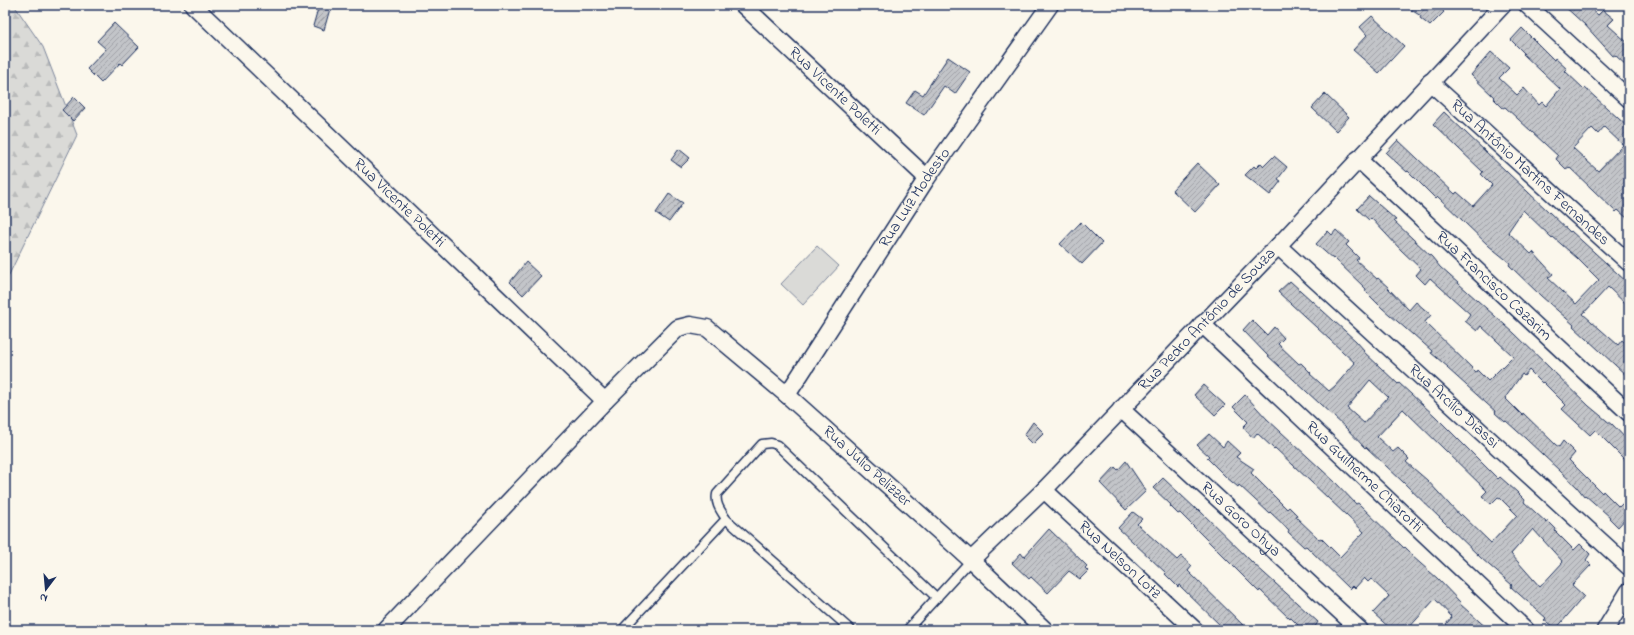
<svg xmlns="http://www.w3.org/2000/svg" width="1634" height="635" font-family="'Indie Flower',sans-serif">
<style>
.forest{fill:url(#forest-firs);stroke:#7a849a}
.pitch{fill:#dadad7;stroke:#7a849a}
.building{fill:url(#building-hatch);stroke:#1b2f5e;fill-rule:evenodd}
.lines{fill:none;stroke-linecap:round;stroke-linejoin:round}
.service-casing{stroke:#1b2f5e;stroke-width:11}
.minor-casing{stroke:#1b2f5e;stroke-width:19}
.service{stroke:#fbf7ec;stroke-width:8}
.minor{stroke:#fbf7ec;stroke-width:16}
.labels{text-anchor:middle;dominant-baseline:central;stroke-width:3;stroke-linejoin:round;paint-order:stroke}
.street-label{font-size:16px;fill:#1b2f5e;stroke:#fbf7ec}
</style>
<defs>
<pattern id="forest-firs" width="22" height="20" patternUnits="userSpaceOnUse"><rect width="22" height="20" fill="#dadad7"/><path d="M5 1l3.5 6h-7zM16 11l3.5 6h-7z" fill="#babbbb"/></pattern>
<pattern id="building-hatch" width="6" height="6" patternUnits="userSpaceOnUse"><rect width="6" height="6" fill="#c3c5c9"/><path d="M-1 1l2-2M0 6l6-6M5 7l2-2" fill="none" stroke="#9ea0a6"/></pattern>
</defs>
<rect width="100%" height="100%" fill="#fbf7ec"/>
<filter id="ink" filterUnits="userSpaceOnUse"><feTurbulence type="fractalNoise" baseFrequency=".025" numOctaves="2"/><feDisplacementMap in="SourceGraphic" scale="8" xChannelSelector="R" yChannelSelector="G"/><feConvolveMatrix kernelMatrix="1 2 1 2 8 2 1 2 1" color-interpolation-filters="sRGB"/></filter>
<g filter="url(#ink)">
<polygon class="forest" points="5,5 14,5 43,47 77,135 5,283"/>
<polygon class="pitch" points="817,246 839,266 803,305 781,284"/>
<g class="building">
<polygon points="319,5 331,5 324,30 313,26"/>
<polygon points="1403,5 1437,5 1444,12 1430,26 1420,18 1421,16"/>
<polygon points="1563,5 1587,5 1598,15 1603,10 1614,19 1608,25 1629,44 1629,68 1615,55 1613,56 1585,25"/>
<polygon points="1372,16 1404,46 1379,73 1353,50 1367,35 1360,27"/>
<polygon points="114,23 139,47 122,65 120,63 101,83 87,69 106,49 97,41"/>
<path d="M1522,28L1554,60L1555,58L1567,69L1565,71L1584,89L1585,88L1629,128V220L1618,210L1616,212L1569,167L1566,169L1556,159L1558,156L1505,107L1503,108L1493,98L1494,97L1471,75L1491,52L1509,68L1499,78L1517,95L1524,88L1539,105L1542,102L1546,106L1560,89L1523,54L1524,53L1511,40ZM1604,127L1623,145L1598,171L1573,148L1592,128L1598,134Z"/>
<polygon points="948,57 970,72 955,94 944,86 924,115 906,103 915,90 923,95"/>
<polygon points="1325,94 1349,117 1336,131 1312,108"/>
<polygon points="74,97 85,108 73,121 62,110"/>
<path d="M1444,112L1570,232L1571,231L1629,284V307L1608,287L1583,314L1618,345L1622,340L1629,346V378L1573,326L1574,325L1541,296L1509,265L1510,263L1489,246L1438,197L1436,199L1408,171L1407,172L1386,153L1398,140L1455,194L1457,192L1473,206L1492,185L1481,174L1483,172L1433,124ZM1523,210L1552,238L1553,237L1577,258L1599,280L1576,304L1548,278L1553,274L1533,252L1531,254L1508,232Z"/>
<polygon points="679,149 690,158 681,167 671,160"/>
<polygon points="1274,156 1287,167 1278,179 1281,181 1270,195 1245,175 1254,166 1256,168 1261,163 1264,166"/>
<polygon points="1197,163 1220,185 1195,212 1172,190"/>
<polygon points="669,194 683,203 669,222 656,213"/>
<polygon points="1369,196 1396,220 1394,221 1432,257 1440,267 1514,333 1589,406 1612,425 1612,424 1629,442 1629,464 1595,430 1590,435 1562,409 1566,405 1543,382 1542,383 1529,370 1524,376 1522,374 1505,398 1522,415 1523,413 1556,445 1559,447 1563,441 1575,453 1569,460 1602,493 1603,491 1619,507 1629,497 1629,515 1618,527 1609,518 1610,517 1585,495 1584,496 1577,487 1526,439 1506,421 1505,422 1495,413 1496,412 1447,368 1448,367 1431,353 1432,351 1413,334 1413,335 1382,308 1365,291 1366,289 1334,258 1333,259 1316,244 1328,231 1332,235 1336,230 1349,242 1346,245 1359,258 1356,260 1377,279 1378,278 1389,288 1388,288 1409,310 1416,302 1431,315 1425,322 1476,372 1477,370 1488,381 1513,356 1481,326 1477,331 1465,321 1470,314 1430,278 1425,284 1416,275 1421,269 1401,250 1371,218 1369,220 1357,209"/>
<polygon points="1081,222 1102,243 1082,264 1060,244"/>
<polygon points="526,262 541,276 523,295 510,282"/>
<path d="M1290,281L1356,341L1364,350L1363,351L1398,384L1399,383L1435,416L1498,479L1500,477L1517,492L1525,500L1524,502L1547,523L1548,521L1556,529L1555,531L1574,550L1580,544L1590,554L1586,560L1591,565L1572,585L1584,596L1556,629L1544,620L1546,618L1511,587L1512,585L1482,559L1403,482L1366,447L1365,448L1346,428L1267,355L1243,330L1252,320L1267,335L1274,327L1284,338L1278,344L1299,364L1301,363L1311,373L1310,374L1329,391L1335,386L1355,363L1278,292ZM1370,380L1388,397L1364,423L1347,408ZM1403,409L1487,491L1482,496L1491,504L1498,497L1500,498L1517,515L1491,543L1461,514L1460,516L1427,480L1406,462L1409,459L1398,448L1393,452L1377,437ZM1533,529L1563,562L1540,587L1511,554Z"/>
<polygon points="1203,385 1225,405 1215,415 1194,395"/>
<polygon points="1245,395 1267,419 1335,482 1356,504 1358,503 1404,548 1405,547 1413,555 1412,556 1437,578 1461,603 1460,604 1489,630 1452,630 1446,624 1452,617 1435,599 1407,630 1392,630 1373,613 1389,596 1371,579 1368,582 1364,578 1355,588 1353,586 1350,589 1306,546 1304,547 1288,532 1289,530 1270,512 1269,513 1239,485 1238,487 1226,477 1207,458 1209,456 1197,445 1209,434 1223,447 1227,441 1240,453 1236,457 1254,469 1251,473 1287,509 1289,507 1297,515 1296,517 1319,539 1321,538 1340,557 1364,532 1275,448 1274,449 1257,433 1253,438 1243,427 1248,422 1233,407"/>
<polygon points="1033,422 1044,433 1033,444 1024,435"/>
<polygon points="1126,461 1146,491 1126,510 1100,483 1115,467 1118,470"/>
<polygon points="1163,478 1197,510 1198,509 1254,564 1318,622 1313,630 1303,630 1291,618 1290,619 1260,590 1259,592 1180,513 1178,514 1170,506 1171,505 1153,488"/>
<polygon points="1133,512 1142,519 1137,524 1177,560 1181,556 1192,566 1188,571 1248,630 1225,630 1179,585 1178,587 1165,574 1166,573 1118,528"/>
<polygon points="1049,529 1087,566 1085,568 1088,571 1080,579 1069,571 1048,593 1031,577 1029,579 1012,563 1021,553 1024,557"/>
</g>
<g class="lines">
<defs>
<g id="service">
<polyline points="622,630 726,519"/>
<path d="M851,630L726,519C721,511 715,504 717,494L762,444L771,443L777,445L937,598"/>
<polyline points="907,630 971,560"/>
</g>
<g id="minor">
<path id="s1" d="M193,5L605,401"/>
<path id="s2" d="M743,5L927,178"/>
<polyline points="1527,5 1629,99"/>
<path id="s3" d="M1430,82L1629,263"/>
<path id="s4" d="M1358,159L1629,413"/>
<path id="s5" d="M1278,246L1629,567"/>
<path id="s6" d="M1202,324L1526,630"/>
<path id="s7" d="M787,395L927,178L1050,5"/>
<path id="s8" d="M1121,409L1360,630"/>
<path id="s9" d="M1044,490L1195,630"/>
<path id="s10" d="M971,560L1044,490L1278,246L1503,5"/>
<path id="s11" d="M386,630L605,401L678,328L690,325L707,328L787,395L971,560L1045,630"/>
<polyline points="1605,630 1629,591"/>
</g>
</defs>
<use href="#service" class="service-casing"/>
<use href="#minor" class="minor-casing"/>
<use href="#service" class="service"/>
<use href="#minor" class="minor"/>
</g>
</g>
<g class="labels">
<g class="street-label">
<text stroke="none"><textPath href="#s2" startOffset="126">Rua Vicente Poletti</textPath></text>
<text stroke="none"><textPath href="#s3" startOffset="135">Rua Antônio Martins Fernandes</textPath></text>
<text stroke="none"><textPath href="#s7" startOffset="235">Rua Luíz Modesto</textPath></text>
<text stroke="none"><textPath href="#s1" startOffset="286">Rua Vicente Poletti</textPath></text>
<text stroke="none"><textPath href="#s4" startOffset="186">Rua Francisco Cazarim</textPath></text>
<text stroke="none"><textPath href="#s10" startOffset="337">Rua Pedro Antônio de Souza</textPath></text>
<text stroke="none"><textPath href="#s5" startOffset="238">Rua Arcílio Diassi</textPath></text>
<text stroke="none"><textPath href="#s11" startOffset="661">Rua Júlio Pelizzer</textPath></text>
<text stroke="none"><textPath href="#s6" startOffset="223">Rua Guilherme Chiarotti</textPath></text>
<text stroke="none"><textPath href="#s8" startOffset="163">Rua Goro Ohya</textPath></text>
<text stroke="none"><textPath href="#s9" startOffset="103">Rua Nelson Lotz</textPath></text>
</g>
</g>
<rect width="1634" height="635" fill="none" stroke="#fbf7ec" stroke-width="20"/>
<rect x="10" y="10" width="1614" height="615" fill="none" stroke="#1b2f5e" stroke-width="1.5" filter="url(#ink)"/>
<g transform="translate(46 589) rotate(196)" stroke="#fbf7ec" stroke-width="3" paint-order="stroke">
<path d="M0-3L7 15L0 10L-7 15Z" fill="#1b2f5e"/>
<text y="-6" font-size="11" font-weight="bold" text-anchor="middle" fill="#1b2f5e">N</text>
</g>
</svg>
